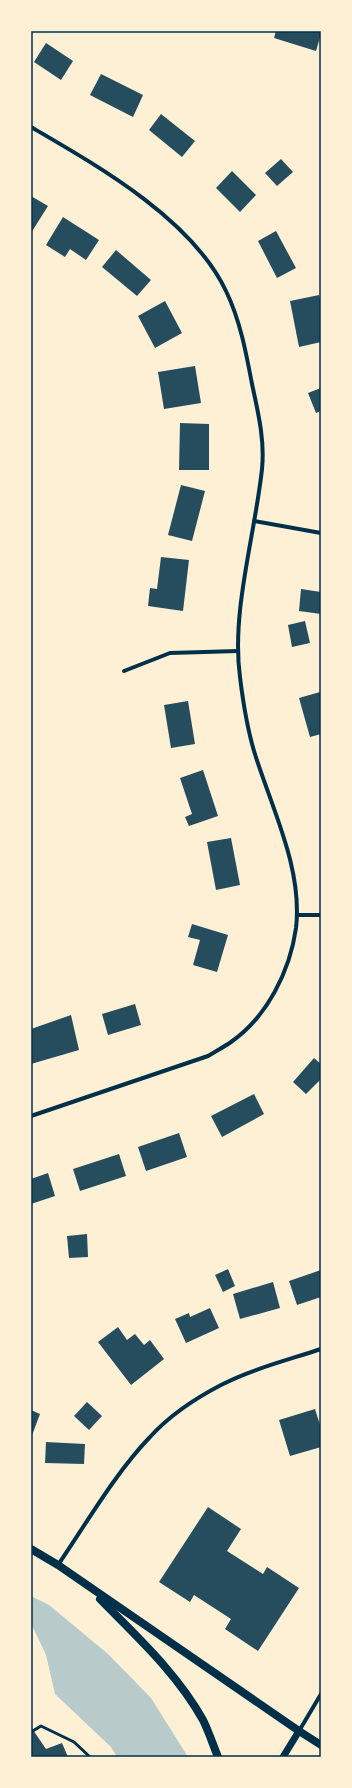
<svg xmlns="http://www.w3.org/2000/svg" width="352" height="1788" font-family="'PT Sans',sans-serif">
<style>
.green{fill:#b9caca}
.building{fill:#264d5e}
.lines{fill:none;stroke-linecap:round;stroke-linejoin:round}
.service{stroke:#003049;stroke-width:3}
.minor{stroke:#003049;stroke-width:4}
.tertiary{stroke:#003049;stroke-width:7}
.secondary{stroke:#003049;stroke-width:8}
.neatline{fill:none;stroke:#003049;stroke-width:1.5}
</style>
<rect width="100%" height="100%" fill="#fdf0d5"/>
<polygon class="green" points="31,1596 49,1605 108,1654 151,1698 188,1757 117,1757 111,1747 55,1694 46,1655 31,1623"/>
<g class="building">
<polygon points="276,31 321,31 321,34 316,51 274,38"/>
<polygon points="46,43 73,61 61,80 34,62"/>
<polygon points="101,74 143,95 133,117 90,95"/>
<polygon points="161,114 195,141 182,157 149,130"/>
<polygon points="281,159 293,172 277,186 265,173"/>
<polygon points="232,171 256,195 240,212 216,188"/>
<polygon points="31,196 48,206 31,233"/>
<polygon points="63,217 99,240 86,260 70,249 65,257 46,245"/>
<polygon points="276,231 296,268 277,278 258,241"/>
<polygon points="116,250 151,280 137,296 102,267"/>
<polygon points="319,295 321,306 321,342 299,347 290,301"/>
<polygon points="165,301 182,333 155,348 138,316"/>
<polygon points="195,366 201,403 164,409 158,372"/>
<polygon points="321,388 321,411 316,413 308,393"/>
<polygon points="180,423 209,424 209,470 179,470"/>
<polygon points="181,485 205,491 192,541 168,535"/>
<polygon points="161,557 189,560 183,611 148,606 150,588 157,589"/>
<polygon points="301,589 321,592 321,614 299,611"/>
<polygon points="305,621 310,643 292,647 288,625"/>
<polygon points="320,692 321,734 310,737 299,698"/>
<polygon points="188,701 195,744 171,748 164,705"/>
<polygon points="203,770 218,816 189,826 185,817 192,814 180,778"/>
<polygon points="231,838 240,885 216,890 207,842"/>
<polygon points="192,924 228,935 217,972 193,965 200,940 188,937"/>
<polygon points="135,1004 141,1025 108,1035 102,1014"/>
<polygon points="71,1015 79,1050 31,1064 31,1029"/>
<polygon points="314,1058 321,1064 321,1079 306,1094 293,1082"/>
<polygon points="254,1094 264,1114 222,1137 211,1116"/>
<polygon points="179,1133 187,1157 146,1171 138,1147"/>
<polygon points="119,1154 126,1176 80,1191 73,1169"/>
<polygon points="48,1173 55,1196 31,1204 31,1179"/>
<polygon points="87,1234 88,1257 69,1258 67,1236"/>
<polygon points="228,1269 235,1286 223,1292 215,1275"/>
<polygon points="321,1270 321,1297 297,1305 289,1281"/>
<polygon points="273,1282 280,1308 240,1319 233,1294"/>
<polygon points="210,1308 219,1328 186,1343 175,1319 189,1313 190,1317"/>
<polygon points="118,1327 127,1340 135,1334 144,1345 150,1340 164,1359 131,1385 98,1342"/>
<polygon points="87,1402 102,1416 89,1430 74,1416"/>
<polygon points="315,1409 321,1428 321,1447 290,1456 279,1420"/>
<polygon points="31,1410 40,1414 31,1438"/>
<polygon points="46,1442 85,1444 84,1464 45,1463"/>
<polygon points="208,1507 241,1529 227,1551 263,1574 267,1567 299,1588 258,1651 225,1629 231,1619 194,1595 190,1602 159,1582"/>
<polygon points="31,1727 46,1749 62,1743 68,1757 31,1757"/>
</g>
<g class="lines">
<polyline class="service" points="31,1732 41,1726 74,1742 90,1757"/>
<g class="minor">
<path d="M31,127C98,166 192,219 226,291C240,320 246,352 252,384C258,412 265,440 262,469C255,535 231,612 240,677C243,702 247,727 254,751C271,807 303,868 296,928C290,971 267,1017 231,1042C224,1047 216,1051 208,1056L31,1116"/>
<polyline points="254,521 321,533"/>
<polyline points="124,671 170,653 238,651"/>
<polyline points="297,915 321,915"/>
<path d="M58,1565C86,1524 116,1472 150,1437C169,1416 196,1398 221,1385C252,1369 288,1360 321,1349"/>
<polyline points="299,1731 321,1694"/>
</g>
<polyline class="tertiary" points="283,1757 299,1731"/>
<g class="secondary">
<polyline points="31,1549 58,1565 299,1731 321,1745"/>
<path d="M100,1599C137,1637 177,1673 203,1720C209,1732 213,1745 218,1757"/>
</g>
</g>
<rect width="352" height="1788" fill="none" stroke="#fdf0d5" stroke-width="64"/>
<rect x="32" y="32" width="288" height="1724" class="neatline"/>
</svg>
